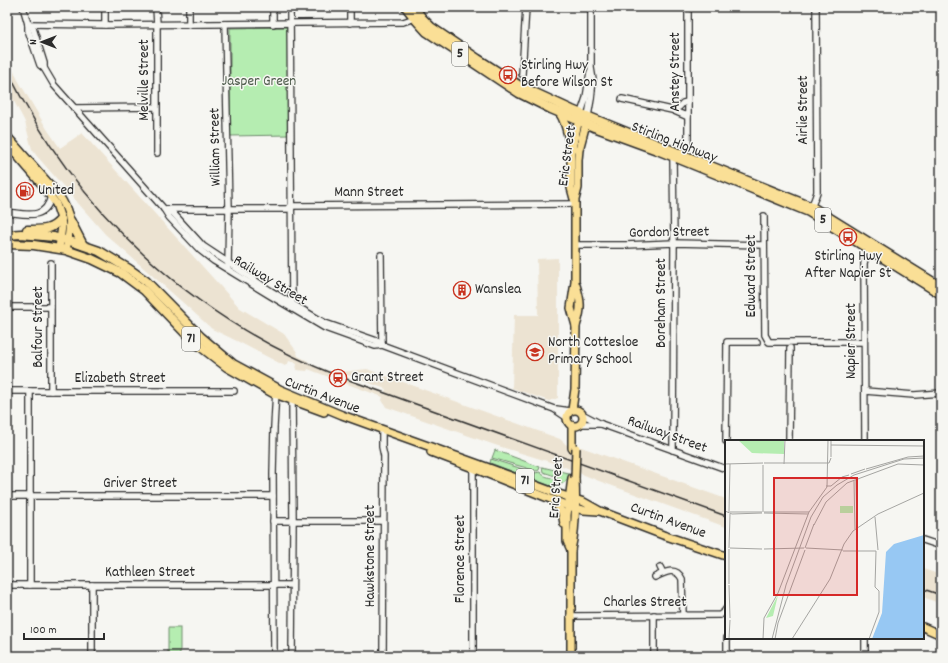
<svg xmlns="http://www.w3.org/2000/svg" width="948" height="663" font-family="Dekko,sans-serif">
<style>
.built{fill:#ece3d2}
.green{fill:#b5edb1;stroke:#708c6e}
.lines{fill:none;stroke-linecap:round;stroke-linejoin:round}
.minor-casing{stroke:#2b2b2b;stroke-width:8}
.major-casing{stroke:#2b2b2b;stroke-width:10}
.highway-casing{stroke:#2b2b2b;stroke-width:11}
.minor{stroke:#f6f6f2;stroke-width:5.5}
.major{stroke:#fadf96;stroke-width:7}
.highway{stroke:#fadf96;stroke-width:8}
.rail{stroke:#2b2b2b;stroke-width:1.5}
.major-bridge-casing{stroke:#2b2b2b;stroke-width:10;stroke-linecap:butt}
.major-bridge{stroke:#fadf96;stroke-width:7}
.labels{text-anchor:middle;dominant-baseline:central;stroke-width:3;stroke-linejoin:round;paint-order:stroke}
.shield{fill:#f6f6f2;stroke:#686867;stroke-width:1}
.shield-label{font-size:14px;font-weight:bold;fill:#2b2b2b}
.poi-label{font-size:15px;fill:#2b2b2b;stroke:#f6f6f2;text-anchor:start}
.street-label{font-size:15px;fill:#2b2b2b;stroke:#f6f6f2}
.park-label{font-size:15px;fill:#4e5c4c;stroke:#f6f6f2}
.inset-road{fill:none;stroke:#a5a5a2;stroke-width:1}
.view{fill:#d62828;fill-opacity:0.15;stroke:#d62828;stroke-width:2}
.inset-edge{fill:none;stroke:#2b2b2b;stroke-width:2}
</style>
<rect width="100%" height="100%" fill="#f6f6f2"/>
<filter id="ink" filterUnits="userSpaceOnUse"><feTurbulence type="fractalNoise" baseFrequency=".025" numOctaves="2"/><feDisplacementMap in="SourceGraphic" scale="8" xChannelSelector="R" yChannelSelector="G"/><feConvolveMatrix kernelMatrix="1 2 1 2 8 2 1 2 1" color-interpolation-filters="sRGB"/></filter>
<g filter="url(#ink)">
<g class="built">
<polygon points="7,53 10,64 18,80 47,129 60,148 82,133 240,308 284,334 297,352 298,356 308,361 308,362 318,367 385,392 386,389 342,373 342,372 367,369 560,439 569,447 577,448 581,447 726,499 726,527 599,481 560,465 495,445 386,407 382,400 383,397 350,385 308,369 307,371 296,370 297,364 293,362 292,362 289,361 287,366 285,365 285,366 239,342 212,329 180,300 105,234 36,155 32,149 30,142 25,122 7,88"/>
<polygon points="558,258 558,398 549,401 512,388 514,315 538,315 537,259"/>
<polygon points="923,569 941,575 941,604 923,597"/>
</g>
<g class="green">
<polygon points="289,27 289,135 230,136 230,28"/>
<polygon points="495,450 540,467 539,470 537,471 492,458"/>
<path d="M491,459L535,473L540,472C547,481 556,473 559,489L556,488L490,463Z"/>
<path d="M542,467L568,473L569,477L565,482L561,484C558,475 551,475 543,472Z"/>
<rect x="168" y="628" width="12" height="26"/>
</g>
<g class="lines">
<defs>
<g id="minor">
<polyline points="23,7 28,24 28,30 40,65 44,68 54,85 164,209 169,217 200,250 214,261 271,296 325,328 375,346 382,345"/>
<polyline points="156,7 157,25 157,153"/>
<polyline points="189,7 189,25"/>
<polyline points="273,7 273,24"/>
<polyline points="290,7 292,306"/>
<polyline points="350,7 350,23"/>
<polyline points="28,24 105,25 403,22 412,19 417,15"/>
<polyline points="28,24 33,28 44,63 44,68"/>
<polyline points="225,24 229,209 228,266"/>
<polyline points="105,25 105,7"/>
<polyline points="522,74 526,7"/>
<polyline points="622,99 672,110 686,116 688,116"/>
<polyline points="74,108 156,107"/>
<polyline points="672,109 679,107 683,103 688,102"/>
<polyline points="581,113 586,98 590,72"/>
<polyline points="588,116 591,99 593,80 591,68 591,7"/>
<polyline points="673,157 674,243 673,450"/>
<polyline points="683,158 686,149 688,141 688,7"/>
<polyline points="164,209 173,213 203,246 271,291 325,323 377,341 382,345 554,409 566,417"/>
<polyline points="166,209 288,209 291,206 575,204"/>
<polyline points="810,210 815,198 817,192 816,7"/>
<path d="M7,212C25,214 46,221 51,196"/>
<polyline points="764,216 765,335 769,342 864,342"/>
<polyline points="575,245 626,245 674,243 764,245"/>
<polyline points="381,255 382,345"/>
<polyline points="51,263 51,391"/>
<polyline points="7,307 51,307"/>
<polyline points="7,391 234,391"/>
<polyline points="865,391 914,395 941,393"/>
<polyline points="556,409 570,411"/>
<polyline points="582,414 601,424 726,469"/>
<polyline points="580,424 601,424"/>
<polyline points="382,430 382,447 384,456 383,656"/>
<polyline points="726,441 727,342 757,342"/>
<polyline points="789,441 790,348"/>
<polyline points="865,441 864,263 867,253 870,246"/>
<polyline points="7,496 273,496"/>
<polyline points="273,521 383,521"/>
<polyline points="923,540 941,546"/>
<polyline points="660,567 663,573"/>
<path d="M655,577C665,572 676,566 682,579L683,615"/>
<polyline points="7,585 292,585"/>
<polyline points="30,585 30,391"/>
<polyline points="654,615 654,656"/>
<polyline points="570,616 720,615 724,612 726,609"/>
<polyline points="727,638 727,656"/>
<polyline points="865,638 865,656"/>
<polyline points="92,656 92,585"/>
<polyline points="274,656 273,474 274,427 276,390"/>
<polyline points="292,656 293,521 292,398"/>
<polyline points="473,656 473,464"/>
</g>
<g id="major">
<path d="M7,136L58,194C73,216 71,225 66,250"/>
<polyline points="7,144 44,187 56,204 61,219 62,226 59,248"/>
<polyline points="574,199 571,188 571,152 580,115"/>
<path d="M576,285C581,301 582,309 576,326"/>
<polyline points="277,388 342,415 481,465 559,494 584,502 600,511 663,535 726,556"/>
<polyline points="275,394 324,412"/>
<circle cx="575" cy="418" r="8"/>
<polyline points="572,410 575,389 576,326 571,308 575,282 575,200 578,188 578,160 579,150 587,120"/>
<polyline points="572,426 572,448"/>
<polyline points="431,452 473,468 568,506 583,510 598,511"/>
<polyline points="554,501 562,512 564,524"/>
<polyline points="571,550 567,541 567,515 572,478"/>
<polyline points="923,627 941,635"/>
<path d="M571,656V550C576,529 576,500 575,478"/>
</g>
<g id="highway">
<polyline points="406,7 417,21 427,32 519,93 551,109 594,127 657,150 809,212 941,294"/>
<polyline points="414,7 422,18 431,27 478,59 520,86 572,110 812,207 941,287"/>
<path d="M560,113C568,125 567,135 572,148"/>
<polyline points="70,220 83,245"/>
<path d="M27,230C42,230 51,231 61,219"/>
<polyline points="7,235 21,234 54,237 73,242 99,251 129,269 146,281 201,337 233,364 277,388"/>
<polyline points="7,244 34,245 66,250 92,259 121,273 144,290 192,340 227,367 275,394"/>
</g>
</defs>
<use href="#minor" class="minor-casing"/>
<use href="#major" class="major-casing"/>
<use href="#highway" class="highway-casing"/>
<use href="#minor" class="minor"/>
<use href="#major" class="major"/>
<use href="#highway" class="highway"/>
<g class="rail">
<path d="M7,70C76,211 192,319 338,376L726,516"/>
<polyline points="923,589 941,595"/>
</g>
<defs>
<polyline id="major-bridge" points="575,478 576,448"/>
</defs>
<use href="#major-bridge" class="major-bridge-casing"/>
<use href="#major-bridge" class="major-bridge"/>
</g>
</g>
<defs>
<symbol id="bus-ring" viewBox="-11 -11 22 22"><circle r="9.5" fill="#f6f6f2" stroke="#c8321e" stroke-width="1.5"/><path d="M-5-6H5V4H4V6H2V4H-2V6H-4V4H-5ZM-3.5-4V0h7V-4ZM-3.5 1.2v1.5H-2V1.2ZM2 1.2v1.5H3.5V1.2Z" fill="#c8321e"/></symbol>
<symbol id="fuel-ring" viewBox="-11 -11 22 22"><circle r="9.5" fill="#f6f6f2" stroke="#c8321e" stroke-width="1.5"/><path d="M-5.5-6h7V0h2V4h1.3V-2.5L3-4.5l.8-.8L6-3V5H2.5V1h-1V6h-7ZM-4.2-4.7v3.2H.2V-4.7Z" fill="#c8321e"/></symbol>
<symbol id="building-ring" viewBox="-11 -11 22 22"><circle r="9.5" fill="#f6f6f2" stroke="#c8321e" stroke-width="1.5"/><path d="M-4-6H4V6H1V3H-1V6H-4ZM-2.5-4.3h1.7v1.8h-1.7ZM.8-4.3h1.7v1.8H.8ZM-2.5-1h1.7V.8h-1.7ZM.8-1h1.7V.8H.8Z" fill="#c8321e"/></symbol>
<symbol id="school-ring" viewBox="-11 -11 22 22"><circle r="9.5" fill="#f6f6f2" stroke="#c8321e" stroke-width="1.5"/><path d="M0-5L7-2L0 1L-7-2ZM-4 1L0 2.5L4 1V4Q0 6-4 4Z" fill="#c8321e"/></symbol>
<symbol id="station-ring" viewBox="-11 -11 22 22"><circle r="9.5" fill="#f6f6f2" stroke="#c8321e" stroke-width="1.5"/><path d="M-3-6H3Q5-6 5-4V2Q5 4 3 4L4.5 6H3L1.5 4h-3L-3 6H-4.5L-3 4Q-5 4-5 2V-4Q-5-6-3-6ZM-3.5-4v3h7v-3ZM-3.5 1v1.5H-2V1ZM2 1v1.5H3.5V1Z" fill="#c8321e"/></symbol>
</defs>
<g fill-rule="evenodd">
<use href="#bus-ring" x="498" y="65" width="20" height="20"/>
<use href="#fuel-ring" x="15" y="181" width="20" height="20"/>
<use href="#bus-ring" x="838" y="227" width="20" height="20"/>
<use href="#building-ring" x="452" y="280" width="20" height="20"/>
<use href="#school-ring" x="525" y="342" width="20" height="20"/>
<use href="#station-ring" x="328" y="368" width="20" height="20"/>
</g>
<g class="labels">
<g class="shield">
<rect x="452" y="42" width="16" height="24" rx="3"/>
<rect x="815" y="208" width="16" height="24" rx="3"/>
<rect x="182" y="327" width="18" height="24" rx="3"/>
<rect x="516" y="469" width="18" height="24" rx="3"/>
</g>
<g class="shield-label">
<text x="460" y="54">5</text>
<text x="823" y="220">5</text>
<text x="191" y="339">71</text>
<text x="525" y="481">71</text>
</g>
<g class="poi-label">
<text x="521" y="66">Stirling Hwy<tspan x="521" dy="17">Before Wilson St</tspan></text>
<text x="38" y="191">United</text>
<text x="848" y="257" text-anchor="middle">Stirling Hwy<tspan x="848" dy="17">After Napier St</tspan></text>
<text x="475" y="290">Wanslea</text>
<text x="548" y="343">North Cottesloe<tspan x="548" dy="17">Primary School</tspan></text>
<text x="351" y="378">Grant Street</text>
</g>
<g class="street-label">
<text transform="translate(676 72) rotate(-90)">Anstey Street</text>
<text transform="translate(145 80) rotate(-90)">Melville Street</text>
<text transform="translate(804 110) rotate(-90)">Airlie Street</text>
<text transform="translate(674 143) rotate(21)">Stirling Highway</text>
<text transform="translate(216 147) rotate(-91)">William Street</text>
<text transform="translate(568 156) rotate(-82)">Eric Street</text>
<text x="369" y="193">Mann Street</text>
<text transform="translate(669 233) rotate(-1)">Gordon Street</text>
<text transform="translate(752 276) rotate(-90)">Edward Street</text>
<text transform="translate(270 281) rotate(31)">Railway Street</text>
<text transform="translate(662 303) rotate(-90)">Boreham Street</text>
<text transform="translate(39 327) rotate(-90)">Balfour Street</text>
<text transform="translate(852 341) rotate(-90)">Napier Street</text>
<text x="120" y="379">Elizabeth Street</text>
<text transform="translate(322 396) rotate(21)">Curtin Avenue</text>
<text transform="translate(667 435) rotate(20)">Railway Street</text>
<text x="140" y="484">Griver Street</text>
<text transform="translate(557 488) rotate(-86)">Eric Street</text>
<text transform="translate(668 521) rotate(20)">Curtin Avenue</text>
<text transform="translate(371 556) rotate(-90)">Hawkstone Street</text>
<text transform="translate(461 559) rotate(-90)">Florence Street</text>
<text x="150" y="573">Kathleen Street</text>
<text x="645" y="603">Charles Street</text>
</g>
<g class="park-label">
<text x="259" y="82">Jasper Green</text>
</g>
</g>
<g transform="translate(725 440)">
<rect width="199" height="199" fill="#f6f6f2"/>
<path d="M13,0H59V14L27,13ZM115,66H128V73H115ZM53,155L48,176L41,178Z" fill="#b5edb1"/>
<path d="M199,95V199H147L157,173L161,112L169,104Z" fill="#97c8f3"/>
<path class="inset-road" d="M106,5L199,6M106,17V0M39,23H104L106,18M0,24L38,23M59,24L60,0M141,29L183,17L199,16M126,34L140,29M131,40L132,88M129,41L130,89M101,46H106L117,37L124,35M0,71L7,74L37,73M4,72L5,24M5,72H37M38,72V25M39,72H84M84,72L102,47L103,0M39,73L83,74M150,77L153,110M89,85L101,62L122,43L173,24L199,25M4,108L5,74M5,108L37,109M80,108L89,84M81,108L118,110M39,109L79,108M118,111H151M4,144V109M4,145L5,178M53,183L80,110M4,199L5,180M38,199L39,178L53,153L84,72M47,199L61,145L86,77L98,57L112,45L129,35L179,19L199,18M50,199L53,183M67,199L105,139L119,104L128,91L153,74L199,53M144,199L154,172V151L150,147L151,111"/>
<path class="view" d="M49,38H132V155H49Z"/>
<rect width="199" height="199" class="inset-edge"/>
</g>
<rect width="948" height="663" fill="none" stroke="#f6f6f2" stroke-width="24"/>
<rect x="12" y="12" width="924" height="639" fill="none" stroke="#2b2b2b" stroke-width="1.5" filter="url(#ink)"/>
<g transform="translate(42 42) rotate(270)" stroke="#f6f6f2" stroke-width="3" paint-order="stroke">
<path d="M0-3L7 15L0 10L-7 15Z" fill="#2b2b2b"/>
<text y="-6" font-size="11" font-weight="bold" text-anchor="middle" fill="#2b2b2b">N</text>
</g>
<path d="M24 633v6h80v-6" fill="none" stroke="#2b2b2b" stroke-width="2"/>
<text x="30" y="633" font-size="12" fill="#2b2b2b" stroke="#f6f6f2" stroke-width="3" paint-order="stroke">100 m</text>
</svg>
